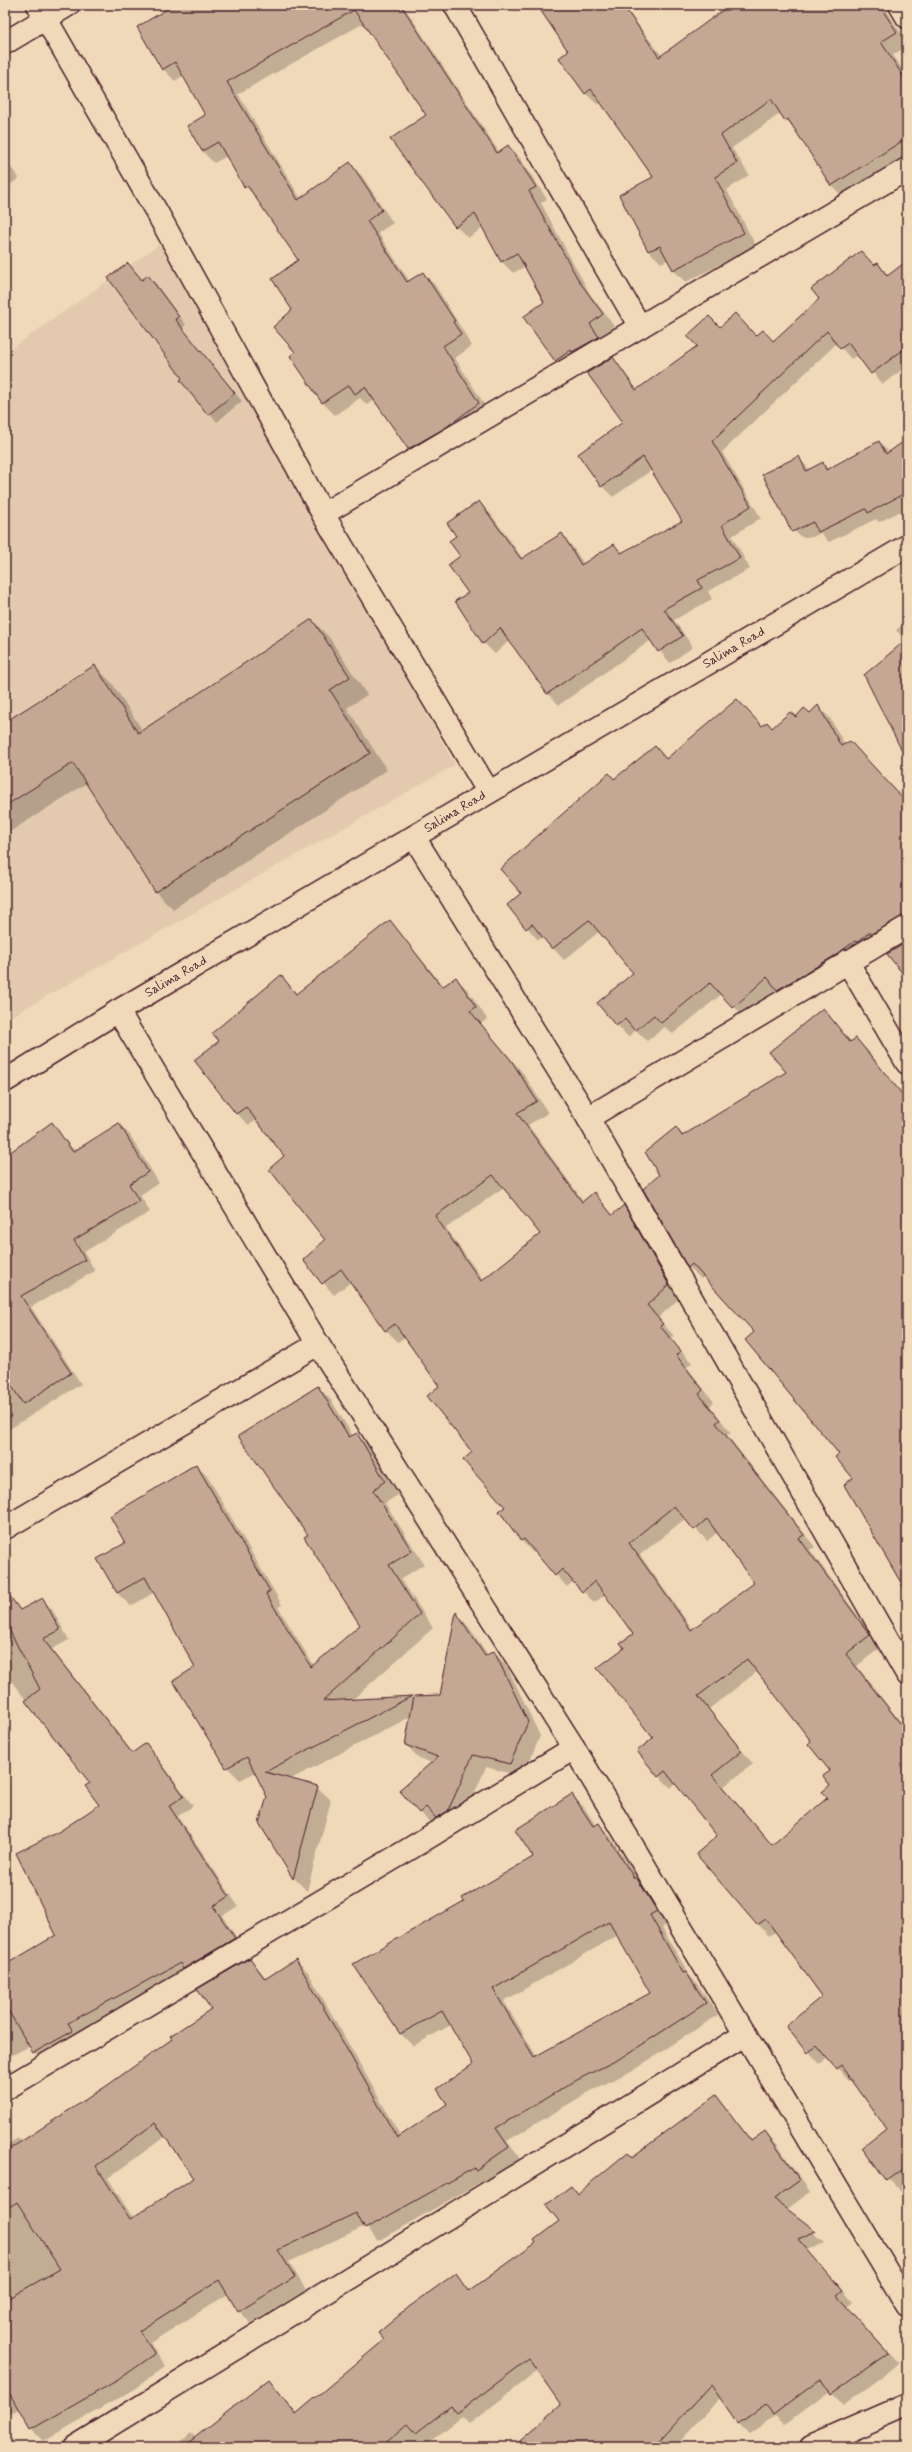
<svg xmlns="http://www.w3.org/2000/svg" width="912" height="2452" font-family="Mynerve,sans-serif">
<style>
.built{fill:#e3caae}
.shadow{fill:#0003;fill-rule:evenodd}
.building{fill:#c4a894;stroke:#4a1f2b;fill-rule:evenodd}
.lines{fill:none;stroke-linecap:round;stroke-linejoin:round}
.minor-casing{stroke:#4a1f2b;stroke-width:25}
.minor{stroke:#f0d9b9;stroke-width:22}
.labels{text-anchor:middle;dominant-baseline:central;stroke-width:3.5;stroke-linejoin:round;paint-order:stroke}
.street-label{font-size:13px;fill:#4a1f2b;stroke:#f0d9b9}
</style>
<rect width="100%" height="100%" fill="#f0d9b9"/>
<filter id="ink" filterUnits="userSpaceOnUse"><feTurbulence type="fractalNoise" baseFrequency=".025" numOctaves="2"/><feDisplacementMap in="SourceGraphic" scale="8" xChannelSelector="R" yChannelSelector="G"/><feConvolveMatrix kernelMatrix="1 2 1 2 8 2 1 2 1" color-interpolation-filters="sRGB"/></filter>
<g filter="url(#ink)">
<polygon class="built" points="164,241 455,765 5,1020 5,353"/>
<g class="shadow">
<polygon points="176,5 403,5 499,152 508,146 520,158 547,199 541,203 590,294 615,327 601,337 610,349 568,372 556,360 524,318 545,303 526,266 513,273 501,261 483,228 468,238 456,226 428,115 364,23 238,94 301,199 350,164 362,176 393,223 378,233 410,282 423,273 435,285 472,346 455,358 491,415 421,460 409,448 375,400 367,405 360,398 335,415 323,403 291,356 296,353 294,310 299,260 256,197 245,186 227,156 214,163 202,151 188,127 207,115 184,75 175,81 163,69"/>
<polygon points="538,5 623,5 662,56 730,5 883,5 907,43 907,46 893,55 907,76 907,158 844,198 832,186 798,133 781,113 732,148 749,175 727,190 756,246 686,282 673,270 668,260 661,263 649,251 620,195 655,177 602,102 598,105 585,93 570,52"/>
<polygon points="5,160 19,178 5,189"/>
<polygon points="907,262 907,366 883,384 858,355 851,359 837,343 722,452 761,518 732,536 750,569 708,591 712,599 674,620 693,647 670,663 651,640 559,705 548,694 510,640 495,654 484,643 457,601 469,593 457,536 479,502 490,513 523,559 561,535 572,546 584,564 614,545 623,553 684,521 652,470 613,497 602,486 624,423 613,358 638,390 698,346 735,314 757,337 773,342 878,264 889,276"/>
<polygon points="128,264 143,280 148,276 156,284 186,325 182,328 242,401 217,422 181,380 184,379"/>
<polygon points="907,440 907,508 879,522 876,519 829,542 821,533 813,537 801,537 790,527 798,457 810,470 823,464 829,469 879,442 890,453"/>
<polygon points="312,620 329,637 367,695 347,708 387,770 173,909 156,892 87,783 5,835 5,723 95,666 112,683 143,731"/>
<polygon points="907,621 907,748 906,641 896,630"/>
<polygon points="737,700 763,727 773,730 796,718 810,715 818,706 830,718 845,745 907,803 907,914 855,961 789,1001 777,989 745,1018 722,994 673,1034 665,1027 647,1041 636,1030 628,1037 598,1003 635,973 600,931 564,960 543,937 538,940 508,905 522,893 615,780 655,747 667,759"/>
<path d="M390,921L444,987L456,979L468,990L487,1019L481,1024L523,1073L548,1113L528,1125L584,1202L594,1194L613,1215L624,1207L635,1218L681,1297L658,1318L674,1336L671,1339L692,1363L687,1367L714,1402L710,1406L731,1433L727,1435L815,1547L810,1550L881,1647L857,1666L903,1725L907,1721V2187L900,2192L863,2147L888,2129L852,2078L849,2080L828,2058L820,2064L787,2027L824,1997L777,1931L769,1936L758,1924L719,1836L676,1783L671,1788L659,1776L654,1738L626,1648L634,1634L606,1594L594,1603L574,1581L567,1587L535,1551L533,1553L522,1541L501,1511L506,1507L473,1452L440,1386L405,1337L398,1342L386,1330L352,1281L334,1295L304,1260L327,1240L286,1157L257,1120L249,1125L237,1114L195,1060L220,1041L281,977L297,994ZM504,1187L541,1234L484,1281L446,1228ZM686,1518L707,1541L718,1532L755,1583L693,1630L640,1555ZM758,1671L813,1741L831,1771V1785L828,1798L773,1846L723,1787L753,1764L709,1709Z"/>
<polygon points="833,1022 852,1043 856,1040 868,1051 902,1093 907,1090 907,1591 854,1478 840,1454 755,1333 704,1276 701,1279 689,1267 644,1189 660,1175 676,1128 684,1136 787,1072"/>
<polygon points="119,1124 130,1135 159,1183 140,1195 150,1212 84,1252 95,1271 31,1307 81,1384 5,1432 5,1164 56,1130 75,1151"/>
<polygon points="318,1387 331,1400 353,1436 356,1434 370,1447 398,1495 385,1503 424,1564 401,1579 433,1628 352,1700 411,1697 415,1700 441,1696 457,1614 469,1627 488,1655 494,1652 507,1666 540,1736 523,1777 486,1767 461,1824 433,1826 400,1791 432,1763 419,1758 406,1745 412,1716 289,1780 317,1787 331,1800 307,1891 294,1878 261,1823 268,1796 256,1772 240,1780 227,1767 197,1667 155,1592 131,1606 117,1593 98,1560 127,1544 111,1516 195,1464 208,1477 282,1605 278,1607 314,1666 361,1625 309,1535"/>
<polygon points="42,1599 52,1609 69,1640 52,1649 133,1753 145,1744 155,1754 193,1806 178,1816 238,1906 222,1916 244,1948 189,1973 77,2033 82,2041 43,2063 30,2046 5,2059 5,1966 57,1936 60,1832 101,1805 91,1783 5,1673 5,1619"/>
<path d="M572,1795L584,1807L596,1826L598,1824L610,1836L638,1879L648,1890L668,1923L662,1928L690,1976L698,1985L718,2015L635,2069L587,2093L507,2141L520,2159L488,2181L486,2179L378,2241L365,2226L289,2262L306,2290L251,2323L239,2311L228,2294L150,2343L166,2366L130,2392L43,2441L31,2429L19,2408L5,2417V2146L18,2138L22,2142L109,2086L212,2009L250,1959L267,1979L296,1960L308,1972L401,2137L449,2104L474,2064L451,2025L413,2046L401,2034L354,1965L465,1901L534,1857ZM618,1935L651,1993L537,2057L504,2001ZM166,2136L196,2178L133,2218L108,2178Z"/>
<polygon points="716,2096 752,2141 765,2132 776,2143 810,2192 786,2210 825,2242 808,2250 853,2302 847,2307 899,2364 843,2405 830,2391 785,2425 775,2416 749,2434 738,2423 721,2397 675,2447 514,2447 563,2405 538,2371 469,2424 462,2417 423,2447 175,2447 191,2433 196,2438 269,2380 298,2414 385,2340 456,2275 471,2291 538,2243 560,2221 571,2187 579,2195"/>
</g>
<g class="building">
<polygon points="174,5 401,5 497,153 508,145 536,187 529,191 579,281 603,314 590,324 599,337 572,352 571,350 555,361 523,317 544,302 517,253 501,262 475,214 455,227 390,139 426,115 354,10 227,82 298,200 350,162 382,210 367,221 407,282 423,272 455,321 453,322 461,334 443,346 479,403 445,428 408,449 365,387 355,394 349,385 322,403 290,356 295,352 273,327 292,310 272,279 298,260 247,185 244,187 218,142 202,151 187,126 205,115 175,62 162,70 137,27"/>
<polygon points="537,5 623,5 659,57 730,5 879,5 897,32 881,42 907,82 907,138 831,186 788,119 785,121 771,99 721,135 737,163 715,177 744,233 673,270 660,246 648,251 619,195 653,177 591,89 585,94 559,58 568,51"/>
<polygon points="861,251 874,265 878,263 887,276 907,261 907,347 871,374 848,343 840,349 827,331 712,441 751,506 722,525 740,558 698,580 702,588 664,609 683,636 658,652 642,628 547,694 500,628 483,644 455,601 468,593 448,565 460,556 449,541 456,536 447,523 479,501 521,559 562,533 581,565 614,544 621,553 682,521 643,457 601,487 578,454 623,422 587,373 613,357 636,390 697,346 687,336 709,316 720,327 735,313 756,336 763,330 773,341 819,299 811,289"/>
<polygon points="128,263 142,280 148,275 179,317 175,319 235,393 208,415 180,380 182,378 108,278"/>
<polygon points="907,439 907,492 868,513 866,509 818,532 813,522 792,532 762,474 799,456 806,471 823,462 826,470 879,441 886,454"/>
<polygon points="312,619 350,677 330,690 370,753 155,892 73,763 5,806 5,722 95,665 138,733"/>
<polygon points="907,639 907,761 864,675"/>
<polygon points="737,699 762,726 767,722 772,728 790,712 796,717 804,708 810,713 818,705 841,746 850,741 907,803 907,915 871,934 870,932 857,942 855,941 836,955 777,990 767,977 733,1008 710,983 661,1023 654,1015 635,1031 625,1019 616,1026 597,1003 633,973 589,920 552,949 532,924 526,929 507,905 521,893 500,869 609,773 614,779 655,746 666,759"/>
<path d="M390,920L442,987L456,977L476,1007L470,1011L511,1060L537,1101L517,1113L582,1202L594,1192L612,1215L624,1205L669,1285L647,1305L663,1324L660,1326L681,1351L676,1355L703,1390L699,1394L720,1420L716,1423L804,1535L799,1538L870,1635L846,1654L907,1732V2166L887,2181L862,2147L886,2128L841,2065L836,2069L817,2046L807,2053L786,2026L822,1996L766,1919L757,1925L696,1854L717,1836L665,1771L658,1777L637,1751L653,1738L597,1668L624,1648L620,1643L633,1634L595,1581L582,1592L562,1569L555,1576L524,1539L521,1541L499,1511L505,1507L463,1460L472,1452L427,1396L439,1386L395,1324L385,1331L341,1269L322,1284L303,1260L325,1240L269,1169L284,1156L246,1107L236,1114L194,1060L219,1041L212,1033L281,975L296,994ZM493,1175L540,1234L481,1281L435,1216ZM674,1506L694,1530L707,1519L754,1583L691,1630L629,1543ZM747,1659L811,1741L808,1744L830,1771L823,1776L830,1785L822,1792L827,1798L772,1845L712,1775L742,1751L698,1696Z"/>
<polygon points="907,942 907,979 887,954"/>
<polygon points="823,1008 850,1042 856,1038 907,1100 907,1593 844,1485 853,1478 835,1457 839,1454 745,1340 754,1332 692,1264 688,1268 643,1189 659,1175 645,1152 676,1127 682,1136 786,1072 769,1052"/>
<polygon points="52,1122 73,1152 119,1123 148,1172 129,1184 139,1201 74,1240 85,1260 21,1296 71,1373 23,1404 5,1375 5,1156"/>
<polygon points="318,1386 349,1437 357,1433 385,1481 373,1490 412,1551 389,1565 420,1614 323,1701 412,1696 265,1772 318,1786 293,1879 259,1823 267,1797 247,1757 226,1768 173,1681 195,1667 145,1577 117,1593 97,1559 125,1543 110,1516 196,1464 270,1591 266,1594 311,1667 360,1625 304,1537 308,1535 238,1436"/>
<polygon points="9,1595 20,1610 43,1598 60,1630 43,1639 132,1753 146,1743 184,1796 169,1806 229,1896 213,1906 235,1938 183,1969 180,1963 68,2023 73,2031 33,2053 5,2005 5,1965 56,1935 16,1853 60,1831 99,1805 85,1786 90,1783 25,1701 40,1689 5,1622 5,1597"/>
<polygon points="456,1612 485,1656 494,1651 528,1722 510,1764 473,1755 448,1811 436,1818 426,1807 419,1813 399,1790 438,1757 405,1745 414,1696 440,1695"/>
<path d="M572,1794L593,1826L599,1823L634,1878L636,1877L657,1911L650,1915L683,1973L686,1972L706,2003L623,2057L575,2081L496,2128L509,2147L476,2170L474,2168L365,2229L356,2213L278,2250L295,2277L238,2312L219,2280L139,2331L155,2354L118,2380L30,2430L5,2385V2300L60,2269L17,2202L5,2210V2152L108,2085L172,2039L170,2036L211,2009L197,1989L250,1958L265,1979L296,1959L397,2138L447,2104L437,2089L473,2064L442,2011L400,2034L353,1964L464,1901L462,1898L533,1857L515,1830ZM609,1922L650,1993L534,2057L493,1989ZM155,2123L194,2178L130,2219L96,2166Z"/>
<polygon points="716,2095 751,2141 765,2131 800,2180 774,2199 816,2231 798,2239 843,2291 837,2296 888,2353 831,2394 822,2378 773,2415 765,2405 738,2424 711,2385 654,2447 513,2447 561,2405 529,2359 457,2413 451,2406 416,2433 408,2424 381,2447 183,2447 269,2379 296,2414 384,2340 378,2333 409,2307 456,2273 469,2291 536,2243 534,2240 559,2221 546,2205 571,2186 577,2194 628,2152 632,2157"/>
</g>
<g class="lines">
<defs>
<g id="minor">
<polyline points="38,5 159,216 323,514 488,791"/>
<polyline points="455,5 640,327"/>
<polyline points="900,5 907,17"/>
<polyline points="5,43 68,5"/>
<polyline points="323,514 907,169"/>
<polyline points="414,837 588,1118 907,1674"/>
<polyline points="847,961 907,1063"/>
<polyline points="118,1011 318,1344 574,1748 907,2305"/>
<polyline points="5,1081 118,1011 907,546"/>
<polyline points="588,1118 907,927"/>
<polyline points="5,1528 318,1344"/>
<polyline points="5,2089 406,1851 574,1748"/>
<polyline points="75,2447 746,2034"/>
<polyline points="811,2447 907,2405"/>
</g>
</defs>
<use href="#minor" class="minor-casing"/>
<use href="#minor" class="minor"/>
</g>
</g>
<g class="labels">
<g class="street-label">
<text transform="translate(734 648) rotate(-30)">Salima Road</text>
<text transform="translate(455 812) rotate(-31)">Salima Road</text>
<text transform="translate(176 977) rotate(-30)">Salima Road</text>
</g>
</g>
<rect width="912" height="2452" fill="none" stroke="#f0d9b9" stroke-width="20"/>
<rect x="10" y="10" width="892" height="2432" fill="none" stroke="#4a1f2b" stroke-width="1.5" filter="url(#ink)"/>
</svg>
